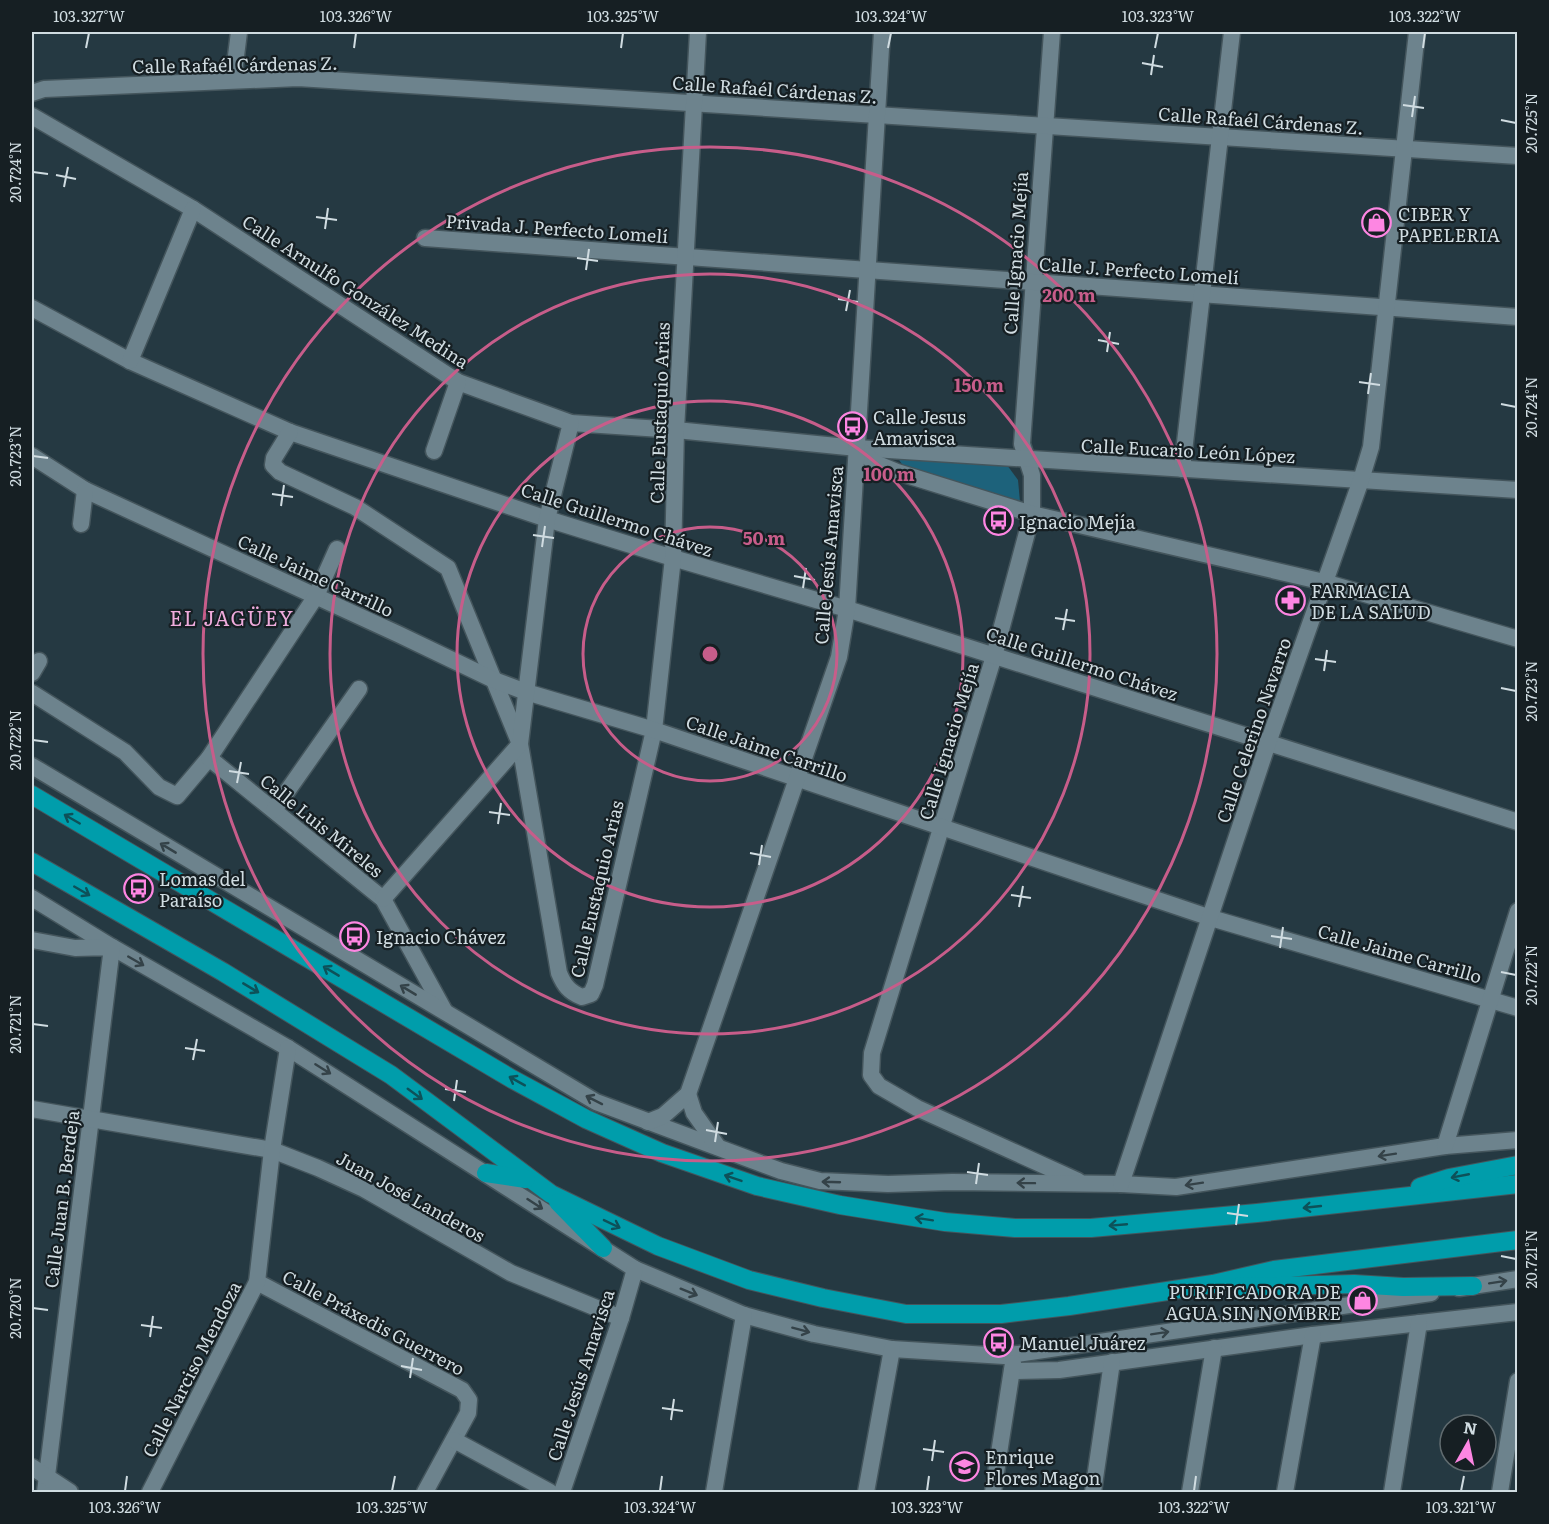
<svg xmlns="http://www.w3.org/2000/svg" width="1549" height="1524" font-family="Literata,serif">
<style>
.green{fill:#1d627b}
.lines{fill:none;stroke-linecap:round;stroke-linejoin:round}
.minor-casing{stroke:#44555c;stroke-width:19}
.highway-casing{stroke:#44555c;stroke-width:20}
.minor{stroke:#6d838d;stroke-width:16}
.highway{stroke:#009dab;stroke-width:18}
.oneway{stroke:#0d5159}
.oneway2{stroke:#344248}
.ticks{fill:none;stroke:#d0dce1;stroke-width:2}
.ring{fill:none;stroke:#c75d8a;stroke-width:3}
.labels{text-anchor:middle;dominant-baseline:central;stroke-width:4.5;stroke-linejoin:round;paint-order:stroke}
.street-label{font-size:18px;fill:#d0dce1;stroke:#161f23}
.poi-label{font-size:18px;fill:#d0dce1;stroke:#161f23;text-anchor:start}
.neighbourhood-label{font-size:20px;letter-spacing:1.5px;fill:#eeabdc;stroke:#161f23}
.centre{fill:#c75d8a;stroke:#161f23;stroke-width:3}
.ring-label{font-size:18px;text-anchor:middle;font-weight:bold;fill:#c75d8a;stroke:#161f23;stroke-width:4.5;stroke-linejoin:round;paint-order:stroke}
.neatline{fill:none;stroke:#d0dce1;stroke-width:2}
.ticks-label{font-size:15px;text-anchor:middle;fill:#d0dce1}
</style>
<rect width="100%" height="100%" fill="#253942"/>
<polygon class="green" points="897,457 1007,465 1018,480 1020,502 904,467"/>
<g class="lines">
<defs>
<g id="minor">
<polyline points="1052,32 1022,444 1032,475 1032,514 994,656 872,1053 871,1075 879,1086 917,1108 1078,1181"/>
<polyline points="233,80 239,32"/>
<polyline points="32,93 44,89 298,78 1518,156"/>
<polyline points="32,116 193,209 458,382 571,423 676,430 857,448 1518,490"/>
<polyline points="425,238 1518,317"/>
<polyline points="32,308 130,361 290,432 547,519 673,558 847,609 1518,822"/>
<polyline points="130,361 193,209"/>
<path d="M290,432L274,458L273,465L280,472L355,507L448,568L520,744L559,973C564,985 569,992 582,997L591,994L595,985L654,730L673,558L676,430L698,32"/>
<polyline points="857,448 875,463 897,472 1032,514 1324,582 1518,639"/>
<polyline points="434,451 458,382"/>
<polyline points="32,456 85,490 398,634 494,680 526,692 654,730 1211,918 1518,1008"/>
<polyline points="1182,469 1232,32"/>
<polyline points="81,524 85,490"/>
<polyline points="32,673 39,661"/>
<polyline points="32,693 125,752 159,787 177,796 209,758 316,596 337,549"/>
<polyline points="209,758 383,899 444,1010"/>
<polyline points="32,766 596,1102 781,1171 820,1181 888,1184 952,1182 1121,1184 1176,1187 1445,1146 1518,1140"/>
<polyline points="274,810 359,689"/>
<polyline points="32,898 112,947 288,1048 635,1269 744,1315 814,1334 892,1349 1004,1356 1431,1293"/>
<polyline points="383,899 520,744 547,519 571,423"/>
<polyline points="32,940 75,948 112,947 45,1492"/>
<polyline points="688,1094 694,1113 718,1147"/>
<polyline points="32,1109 272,1150 318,1168 364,1189 511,1273 621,1318"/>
<polyline points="648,1122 663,1116 688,1094 839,657 847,609 882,32"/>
<polyline points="1445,1146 1518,911"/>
<polyline points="1121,1184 1268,743 1361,480 1371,447 1417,32"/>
<polyline points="257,1282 462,1390 469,1400 468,1413 425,1492"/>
<polyline points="1459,1288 1518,1279"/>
<polyline points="1012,1371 1059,1370 1313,1335 1518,1312"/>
<polyline points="454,1440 550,1492"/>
<polyline points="32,1467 70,1492"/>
<polyline points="150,1492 257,1282 272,1150 288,1048"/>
<polyline points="562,1492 621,1318 635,1269"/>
<polyline points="714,1492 744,1315"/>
<polyline points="866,1492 892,1349"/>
<polyline points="993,1492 1013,1363"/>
<polyline points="1093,1492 1112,1362"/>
<polyline points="1190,1492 1214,1348"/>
<polyline points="1285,1492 1313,1335"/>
<polyline points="1392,1492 1419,1323"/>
<polyline points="1500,1492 1518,1381"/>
</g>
<g id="highway">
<polyline points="32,795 512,1079 586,1119 662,1153 757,1186 840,1205 945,1222 1015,1228 1091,1228 1257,1213 1518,1184"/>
<polyline points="32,862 223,972 391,1075 551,1194 658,1246 749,1280 823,1298 906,1314 1001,1314 1069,1306 1213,1284 1274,1270 1518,1240"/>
<polyline points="486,1173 526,1179"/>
<polyline points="1420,1187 1449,1178 1518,1165"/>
<polyline points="558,1202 603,1248"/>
<polyline points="1236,1287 1354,1284 1403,1287 1473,1286"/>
</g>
</defs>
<use href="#minor" class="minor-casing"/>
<use href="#highway" class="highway-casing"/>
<use href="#minor" class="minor"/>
<use href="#highway" class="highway"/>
</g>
<defs><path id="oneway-shaft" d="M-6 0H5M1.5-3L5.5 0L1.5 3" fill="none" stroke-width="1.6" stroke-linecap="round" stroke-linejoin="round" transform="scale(1.5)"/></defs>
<g class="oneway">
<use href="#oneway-shaft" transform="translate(72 819) rotate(-150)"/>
<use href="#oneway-shaft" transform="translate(82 891) rotate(30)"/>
<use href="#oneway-shaft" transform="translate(331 971) rotate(-149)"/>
<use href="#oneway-shaft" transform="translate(251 988) rotate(31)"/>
<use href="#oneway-shaft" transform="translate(517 1081) rotate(-151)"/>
<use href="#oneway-shaft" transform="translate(415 1094) rotate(36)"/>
<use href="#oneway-shaft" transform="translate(1460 1176) rotate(169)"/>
<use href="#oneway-shaft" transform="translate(733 1178) rotate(-161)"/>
<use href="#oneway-shaft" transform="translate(1312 1207) rotate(174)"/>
<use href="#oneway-shaft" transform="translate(924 1219) rotate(-171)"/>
<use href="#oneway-shaft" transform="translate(612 1224) rotate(26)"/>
<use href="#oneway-shaft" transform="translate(1118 1225) rotate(175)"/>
</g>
<g class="oneway2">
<use href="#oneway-shaft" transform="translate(168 848) rotate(-149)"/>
<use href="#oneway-shaft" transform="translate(136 961) rotate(30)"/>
<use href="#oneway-shaft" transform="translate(408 990) rotate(-149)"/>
<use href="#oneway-shaft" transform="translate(323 1069) rotate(32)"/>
<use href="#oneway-shaft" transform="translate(594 1100) rotate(-153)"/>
<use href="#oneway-shaft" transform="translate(1387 1155) rotate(171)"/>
<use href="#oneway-shaft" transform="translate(831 1182) rotate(-178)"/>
<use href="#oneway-shaft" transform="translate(1026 1183) rotate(-179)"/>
<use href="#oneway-shaft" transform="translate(1194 1184) rotate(171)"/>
<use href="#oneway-shaft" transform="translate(535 1204) rotate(33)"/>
<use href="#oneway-shaft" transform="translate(1498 1282) rotate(-9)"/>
<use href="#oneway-shaft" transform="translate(689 1292) rotate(22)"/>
<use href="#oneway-shaft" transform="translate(801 1330) rotate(15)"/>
<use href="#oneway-shaft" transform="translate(1160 1333) rotate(-9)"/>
</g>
<path class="ticks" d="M86,48L89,33M354,48L356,33M621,48L623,33M888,48L891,33M1155,48L1158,33M1423,48L1425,33M1142,63L1163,67M1151,75L1154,55M1403,105L1424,108M1412,117L1415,96M1501,120L1516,123M33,172L48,174M56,175L76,179M64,187L68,167M316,217L337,220M325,229L328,208M577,258L598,261M586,270L589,249M838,299L858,302M846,311L850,290M1098,340L1119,344M1107,352L1110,332M1359,382L1380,385M1368,394L1371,373M1501,404L1516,407M33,456L48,458M272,494L293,497M281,506L284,485M533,535L554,538M542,547L545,526M794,576L815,580M803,588L806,568M1055,618L1075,621M1063,630L1067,609M1315,659L1336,662M1324,671L1327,650M1501,688L1516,691M33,740L48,742M229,771L249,774M237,783L241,762M489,812L510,815M498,824L501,803M750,853L771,857M759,865L762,845M1011,895L1031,898M1019,907L1023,886M1271,936L1292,939M1280,948L1283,927M1501,972L1516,975M33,1024L48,1026M185,1048L205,1051M193,1060L197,1039M445,1089L466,1092M454,1101L457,1080M706,1130L727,1134M715,1142L718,1122M967,1172L988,1175M976,1184L979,1163M1227,1213L1248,1216M1236,1225L1239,1204M1501,1256L1516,1259M33,1308L48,1310M141,1325L162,1328M150,1337L153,1316M401,1366L422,1370M410,1378L413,1358M662,1408L683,1411M671,1420L674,1399M923,1449L944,1452M932,1461L935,1440M125,1491L127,1476M392,1491L395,1476M660,1491L662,1476M927,1491L929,1476M1194,1491L1196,1476M1461,1491L1464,1476"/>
<g class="ring">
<circle cx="710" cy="654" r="127"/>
<circle cx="710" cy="654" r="253"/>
<circle cx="710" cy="654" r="380"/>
<circle cx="710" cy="654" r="507"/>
</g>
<defs>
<symbol id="shop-ring" viewBox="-11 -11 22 22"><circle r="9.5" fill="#161f23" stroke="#fd86e2" stroke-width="1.5"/><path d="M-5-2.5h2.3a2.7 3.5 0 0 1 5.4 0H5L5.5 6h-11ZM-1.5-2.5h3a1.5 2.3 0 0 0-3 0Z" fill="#fd86e2"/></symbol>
<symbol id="bus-ring" viewBox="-11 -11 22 22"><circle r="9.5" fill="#161f23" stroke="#fd86e2" stroke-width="1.5"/><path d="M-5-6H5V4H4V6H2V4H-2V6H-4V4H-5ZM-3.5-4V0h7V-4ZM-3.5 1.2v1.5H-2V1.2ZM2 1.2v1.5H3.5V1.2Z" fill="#fd86e2"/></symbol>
<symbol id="pharmacy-ring" viewBox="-11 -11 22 22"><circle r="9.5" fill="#161f23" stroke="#fd86e2" stroke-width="1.5"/><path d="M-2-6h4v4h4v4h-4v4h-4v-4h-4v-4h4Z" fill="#fd86e2"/></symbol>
<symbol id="school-ring" viewBox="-11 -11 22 22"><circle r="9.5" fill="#161f23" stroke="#fd86e2" stroke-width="1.5"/><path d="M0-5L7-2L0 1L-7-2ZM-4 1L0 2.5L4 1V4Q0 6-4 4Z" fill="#fd86e2"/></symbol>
</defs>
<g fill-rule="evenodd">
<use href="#shop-ring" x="1360" y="206" width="33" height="33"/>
<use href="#bus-ring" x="836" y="410" width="33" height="33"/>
<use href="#bus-ring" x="982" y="504" width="33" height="33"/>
<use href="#pharmacy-ring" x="1274" y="584" width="33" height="33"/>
<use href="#bus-ring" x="122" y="872" width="33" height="33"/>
<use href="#bus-ring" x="338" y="920" width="33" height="33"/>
<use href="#shop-ring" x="1346" y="1284" width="33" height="33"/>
<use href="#bus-ring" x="982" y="1326" width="33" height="33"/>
<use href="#school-ring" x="948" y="1450" width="33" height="33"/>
</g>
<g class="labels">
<g class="street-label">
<text transform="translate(235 64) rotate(-1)">Calle Rafaél Cárdenas Z.</text>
<text transform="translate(775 89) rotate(4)">Calle Rafaél Cárdenas Z.</text>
<text transform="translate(1261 120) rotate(4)">Calle Rafaél Cárdenas Z.</text>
<text transform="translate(557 228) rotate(4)">Privada J. Perfecto Lomelí</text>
<text transform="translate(1015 253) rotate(-86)">Calle Ignacio Mejía</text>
<text transform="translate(1139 270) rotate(4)">Calle J. Perfecto Lomelí</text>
<text transform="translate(356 291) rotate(33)">Calle Arnulfo González Medina</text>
<text transform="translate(659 413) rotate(-88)">Calle Eustaquio Arias</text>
<text transform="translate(1188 450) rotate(3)">Calle Eucario León López</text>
<text transform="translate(617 519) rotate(18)">Calle Guillermo Chávez</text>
<text transform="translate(828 555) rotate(-85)">Calle Jesús Amavisca</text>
<text transform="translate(316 575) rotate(25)">Calle Jaime Carrillo</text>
<text transform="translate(1082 663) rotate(18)">Calle Guillermo Chávez</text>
<text transform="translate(1253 730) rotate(-71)">Calle Celerino Navarro</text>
<text transform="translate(948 741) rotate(-73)">Calle Ignacio Mejía</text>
<text transform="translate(767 748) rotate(19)">Calle Jaime Carrillo</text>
<text transform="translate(322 825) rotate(39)">Calle Luis Mireles</text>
<text transform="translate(596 889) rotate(-77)">Calle Eustaquio Arias</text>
<text transform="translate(1400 953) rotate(16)">Calle Jaime Carrillo</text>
<text transform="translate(411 1196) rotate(29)">Juan José Landeros</text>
<text transform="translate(61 1199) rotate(-83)">Calle Juan B. Berdeja</text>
<text transform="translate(374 1322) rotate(28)">Calle Práxedis Guerrero</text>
<text transform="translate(191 1369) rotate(-63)">Calle Narciso Mendoza</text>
<text transform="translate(580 1375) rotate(-72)">Calle Jesús Amavisca</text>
</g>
<g class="poi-label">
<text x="1398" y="213">CIBER Y<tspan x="1398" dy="21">PAPELERIA</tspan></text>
<text x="873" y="416">Calle Jesus<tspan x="873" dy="21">Amavisca</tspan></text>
<text x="1019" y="521">Ignacio Mejía</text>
<text x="1311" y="590">FARMACIA<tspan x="1311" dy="21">DE LA SALUD</tspan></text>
<text x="159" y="878">Lomas del<tspan x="159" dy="21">Paraíso</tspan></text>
<text x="376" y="936">Ignacio Chávez</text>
<text x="1341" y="1291" text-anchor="end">PURIFICADORA DE<tspan x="1341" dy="21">AGUA SIN NOMBRE</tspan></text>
<text x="1020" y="1342">Manuel Juárez</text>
<text x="985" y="1456">Enrique<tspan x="985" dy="21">Flores Magon</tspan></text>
</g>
<g class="neighbourhood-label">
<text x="232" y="617">EL JAGÜEY</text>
</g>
</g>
<circle cx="710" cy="654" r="9" class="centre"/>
<g class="ring-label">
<text x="1069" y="302">200 m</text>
<text x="979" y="392">150 m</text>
<text x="889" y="481">100 m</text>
<text x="764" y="545">50 m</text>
</g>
<rect width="1549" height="1524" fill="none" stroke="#161f23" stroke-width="66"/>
<g transform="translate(1468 1443) rotate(9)"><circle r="28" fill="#161f23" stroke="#606b6f" stroke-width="1.5"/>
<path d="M0-4.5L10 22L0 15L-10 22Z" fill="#fd86e2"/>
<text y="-9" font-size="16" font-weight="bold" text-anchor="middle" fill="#d0dce1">N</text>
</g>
<rect x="33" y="33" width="1483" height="1458" class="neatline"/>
<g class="ticks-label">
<text x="89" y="22">103.327°W</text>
<text x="356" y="22">103.326°W</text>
<text x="623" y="22">103.325°W</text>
<text x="891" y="22">103.324°W</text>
<text x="1158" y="22">103.323°W</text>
<text x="1425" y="22">103.322°W</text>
<text transform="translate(1532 123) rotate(-90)" y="5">20.725°N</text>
<text transform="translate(16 172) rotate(-90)" y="5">20.724°N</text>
<text transform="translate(1532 407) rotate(-90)" y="5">20.724°N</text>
<text transform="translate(16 456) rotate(-90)" y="5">20.723°N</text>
<text transform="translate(1532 691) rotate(-90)" y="5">20.723°N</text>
<text transform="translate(16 740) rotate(-90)" y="5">20.722°N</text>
<text transform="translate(1532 975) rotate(-90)" y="5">20.722°N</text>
<text transform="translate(16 1024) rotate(-90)" y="5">20.721°N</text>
<text transform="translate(1532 1259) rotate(-90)" y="5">20.721°N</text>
<text transform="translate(16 1308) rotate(-90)" y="5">20.720°N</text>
<text x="125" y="1513">103.326°W</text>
<text x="392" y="1513">103.325°W</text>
<text x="660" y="1513">103.324°W</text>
<text x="927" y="1513">103.323°W</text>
<text x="1194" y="1513">103.322°W</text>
<text x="1461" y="1513">103.321°W</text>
</g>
</svg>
